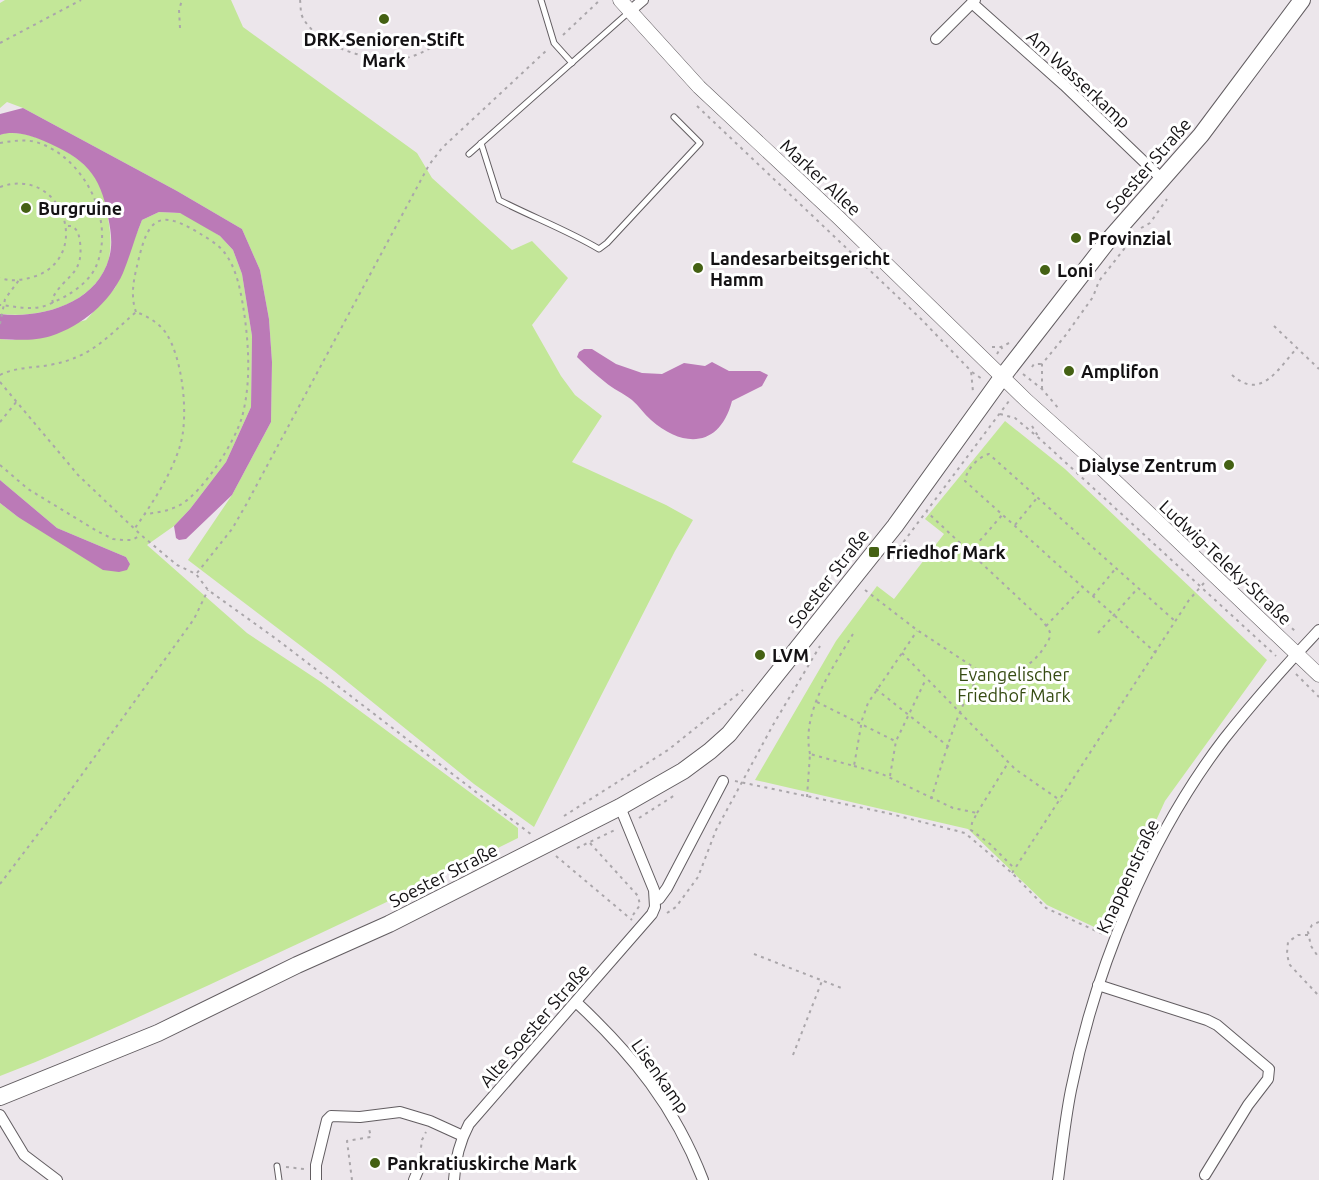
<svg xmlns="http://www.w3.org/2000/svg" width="1319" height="1180" font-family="Ubuntu,sans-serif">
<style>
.green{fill:#c3e798}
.water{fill:#bb7ab7}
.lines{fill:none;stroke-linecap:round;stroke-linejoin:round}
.service-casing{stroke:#625d61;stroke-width:7}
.minor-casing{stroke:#625d61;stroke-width:12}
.tertiary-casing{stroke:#625d61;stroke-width:15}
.secondary-casing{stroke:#625d61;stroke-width:18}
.path{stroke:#aaa6aa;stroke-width:2;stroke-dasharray:3 4.5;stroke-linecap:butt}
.service{stroke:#fff;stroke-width:5}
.minor{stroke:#fff;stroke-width:10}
.tertiary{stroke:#fff;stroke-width:14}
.secondary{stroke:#fff;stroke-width:16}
.poi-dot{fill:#446113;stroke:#fff;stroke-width:2}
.labels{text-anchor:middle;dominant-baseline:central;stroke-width:6;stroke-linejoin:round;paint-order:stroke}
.poi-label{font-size:18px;font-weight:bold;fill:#141214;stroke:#fff;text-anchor:start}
.street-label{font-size:18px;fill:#141214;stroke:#fff}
.park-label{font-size:18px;fill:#364c13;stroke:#fff}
</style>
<rect width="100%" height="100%" fill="#ece6eb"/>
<g class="green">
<polygon points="5,0 231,0 243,27 417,153 432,178 512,250 532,241 568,278 532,325 561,376 575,395 602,416 572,462 666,505 693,520 675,551 534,827 474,784 334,671 188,560 232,495 271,422 272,362 269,319 260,270 242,229 177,191 23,108 7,102 0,108 0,3"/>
<path d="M5,133C13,133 21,133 28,135C51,141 79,156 94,175C103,186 106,203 108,218C111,235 113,255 104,271C85,307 37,318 0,314V135Z"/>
<path d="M159,212L180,213L190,217L220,236L233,250L242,274L252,336L251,407L226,462L190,509L174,526L147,545L247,633L321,682L518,828V838C416,889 313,937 209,985C140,1016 71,1049 0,1076V503L18,517L130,564L126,557L57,528L0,480V339L13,340L86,320L115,288L142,220Z"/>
<polygon points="1005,421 1065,469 1267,660 1165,801 1105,932 1047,905 968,829 755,780 836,641 877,586 894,599 944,534 925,519"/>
</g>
<g class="water">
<path d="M23,108L177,191L242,229L260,270L269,319L272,362L271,422L232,495L186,539L179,540L176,538L174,526L190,509L226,462L251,407L252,336L242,274L233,250L220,236L180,213L159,212L142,220C135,237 130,256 123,273C110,302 82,326 51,336C36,341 15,340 0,339V314C42,319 97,303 109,258C113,245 111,231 108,217C101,174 84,158 44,141C31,136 15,130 0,135V114Z"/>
<path d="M584,349H592L616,364L642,373L662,374L684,363L705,366L712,362L729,371H760L768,375L762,386L732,401C720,447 684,449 651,420C644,414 639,406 632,400C623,393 613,389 605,382C595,374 586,366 577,357L579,352Z"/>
<polygon points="0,480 57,528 126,557 130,564 127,570 119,572 103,570 18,517 0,503"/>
</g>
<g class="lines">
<defs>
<g id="service">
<polyline points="541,0 554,43 572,63"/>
<path d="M481,143L499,200C532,217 567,230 599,249L607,243L700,143L674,117"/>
<polyline points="469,154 629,12"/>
<polyline points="277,1166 279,1180"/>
</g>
<g id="minor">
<polyline points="972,3 1064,85 1163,180"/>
<polyline points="629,12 643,0"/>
<polyline points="936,39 975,0"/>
<polyline points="655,899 659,899 667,888 723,781"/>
<polyline points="1098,985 1207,1020 1217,1025 1269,1069 1268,1079 1248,1105 1205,1175"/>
<path d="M576,1002C633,1055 675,1107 703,1180"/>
<polyline points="0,1115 24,1155 57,1180"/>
<polyline points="316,1180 316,1165 327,1120 331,1116 360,1117 400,1112 430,1121 463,1136"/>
<polyline points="414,1180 419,1168"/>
<path d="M454,1180C455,1160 460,1141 469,1124L652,914L655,907L654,890L620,807"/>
<path d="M1058,1180C1062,1150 1065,1120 1071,1090C1095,969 1149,837 1224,739C1254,701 1286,665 1319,630"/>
</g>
<polyline id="tertiary" points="620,0 699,87 838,217 1027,401 1094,461 1319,675"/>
<polyline id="secondary" points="0,1097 158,1033 297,965 389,924 620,807 683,771 710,751 729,734 895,526 1003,376 1107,242 1201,135 1302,0"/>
</defs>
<use href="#service" class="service-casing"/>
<use href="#minor" class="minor-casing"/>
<use href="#tertiary" class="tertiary-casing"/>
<use href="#secondary" class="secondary-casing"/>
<g class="path">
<path d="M300,0C301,6 300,13 303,18C320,49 377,65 410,57C424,53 438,43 451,36"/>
<polyline points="180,28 179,10 182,0"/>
<polyline points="563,35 600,0"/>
<polyline points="0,43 81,0"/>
<polyline points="697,106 921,319 971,371 973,392"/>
<path d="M0,143C12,141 24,139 36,142C83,156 115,218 97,264C92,278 78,289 66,296C58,300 49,305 41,307C27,310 14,306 0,305"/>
<path d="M0,187C62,165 93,255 36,276C24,280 12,282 0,278"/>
<polyline points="1141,228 1150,223 1167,199"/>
<path d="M53,303L52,299C65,274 84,276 80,242C79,235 78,230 72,226H66"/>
<path d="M136,312C130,295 134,278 138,262C148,219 158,208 199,233C207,238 218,244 224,252C237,268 241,293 244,312C249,346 251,384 242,417C235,442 203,492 180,505C169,511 156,513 144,514"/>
<polyline points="0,324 5,299 19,280"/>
<polyline points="1274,326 1319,369"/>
<polyline points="992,347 1001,347 1009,343"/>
<polyline points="997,354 1001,347 1004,351"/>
<polyline points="1032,367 1034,364 1042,364"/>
<polyline points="972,372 982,379"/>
<polyline points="1023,374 1042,389 1059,409"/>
<path d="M0,375C16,367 33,368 50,365C92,357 106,338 136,312C147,316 159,323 166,333C183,359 189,417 180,446C171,475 152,504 135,528"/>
<path d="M1232,375C1261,401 1278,369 1297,348"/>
<polyline points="0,382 78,475 141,535 177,565 196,574 208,590 279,641 532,835"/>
<polyline points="1042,389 1042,364 1065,336 1093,297 1099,281 1128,244"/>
<polyline points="1000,414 1015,418 1040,439 1276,656"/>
<polyline points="0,422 17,401"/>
<polyline points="1032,426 1038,436"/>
<polyline points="0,465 28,489 97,531 113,539 124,540 132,540 141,535"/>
<polyline points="1015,525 1037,498"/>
<polyline points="970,552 1003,514"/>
<polyline points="890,560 1009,401"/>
<polyline points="197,573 232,529 247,503 429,165 442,148 548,49"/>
<path d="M865,590L917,630L987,676C1010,679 1033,666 1045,646C1047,642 1051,638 1050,633C1049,628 1044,624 1042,620L927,512"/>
<polyline points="1254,592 1297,633"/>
<polyline points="1093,596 1116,568"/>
<polyline points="1046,626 1083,587"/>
<polyline points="1098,633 1138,588"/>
<polyline points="902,653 1015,769 1061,801"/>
<path d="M1156,653L965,481C966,470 978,457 989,454L1176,622"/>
<polyline points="1296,674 1319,697"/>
<polyline points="876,689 949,747"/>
<polyline points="817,702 895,741"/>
<path d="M810,754C801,712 832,669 853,634"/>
<polyline points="854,766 882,774 953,808 977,813 972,823 971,830 990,844 1015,869"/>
<polyline points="890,776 896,741 926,679"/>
<polyline points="735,781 887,813 965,833 1012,873 1046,908 1105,935"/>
<polyline points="807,797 810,754 854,766 862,720 868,703 917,631"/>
<path d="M931,799C940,772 962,687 984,674"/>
<polyline points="977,813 1008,763"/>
<polyline points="564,816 668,750 743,690"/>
<polyline points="639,818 675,795"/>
<polyline points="590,843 638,896 640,905 633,915"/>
<polyline points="577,848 615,830"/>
<polyline points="556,856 632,920"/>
<polyline points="1012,873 1189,600 1204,583"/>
<polyline points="0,884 60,805 194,619 208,590"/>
<polyline points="667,913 676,907 698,877 716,830 773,725 820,646"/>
<polyline points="1319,922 1312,925 1308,932 1311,946 1319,958"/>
<polyline points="1308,935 1298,935 1288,942 1287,953 1289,964 1319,996"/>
<polyline points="754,954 844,989"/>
<polyline points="793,1055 822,981"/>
<polyline points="420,1155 422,1140 426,1132"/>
<polyline points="286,1167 304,1169"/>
<polyline points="352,1180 347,1141 371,1137 369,1129"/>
</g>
<use href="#service" class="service"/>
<use href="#minor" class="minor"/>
<use href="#tertiary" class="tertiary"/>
<use href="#secondary" class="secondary"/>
</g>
<g class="poi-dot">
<circle cx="384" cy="19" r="6"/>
<circle cx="26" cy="208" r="6"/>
<circle cx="1076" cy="238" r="6"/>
<circle cx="698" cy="268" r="6"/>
<circle cx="1045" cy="270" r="6"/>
<circle cx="1069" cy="371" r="6"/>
<circle cx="1229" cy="465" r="6"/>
<rect x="868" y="546" width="12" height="12" rx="3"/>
<circle cx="760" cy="655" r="6"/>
<circle cx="375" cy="1163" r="6"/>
</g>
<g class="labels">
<g class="poi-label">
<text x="384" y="39" text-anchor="middle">DRK-Senioren-Stift<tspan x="384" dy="21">Mark</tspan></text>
<text x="38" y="208">Burgruine</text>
<text x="1088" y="238">Provinzial</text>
<text x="710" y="258">Landesarbeitsgericht<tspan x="710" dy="21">Hamm</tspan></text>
<text x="1057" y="270">Loni</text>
<text x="1081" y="371">Amplifon</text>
<text x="1217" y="465" text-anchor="end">Dialyse Zentrum</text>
<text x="886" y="552">Friedhof Mark</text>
<text x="772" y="655">LVM</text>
<text x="387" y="1163">Pankratiuskirche Mark</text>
</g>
<g class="street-label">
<text transform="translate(1079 79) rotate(43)">Am Wasserkamp</text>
<text transform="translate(1148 165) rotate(-49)">Soester Straße</text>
<text transform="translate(821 177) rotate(43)">Marker Allee</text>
<text transform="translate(1226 562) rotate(43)">Ludwig-Teleky-Straße</text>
<text transform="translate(828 578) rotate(-52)">Soester Straße</text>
<text transform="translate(443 875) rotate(-27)">Soester Straße</text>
<text transform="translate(1127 876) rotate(-65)">Knappenstraße</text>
<text transform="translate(534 1025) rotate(-49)">Alte Soester Straße</text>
<text transform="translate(661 1076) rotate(55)">Lisenkamp</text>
</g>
<g class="park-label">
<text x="1014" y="674">Evangelischer<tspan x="1014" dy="21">Friedhof Mark</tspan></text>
</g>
</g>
</svg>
